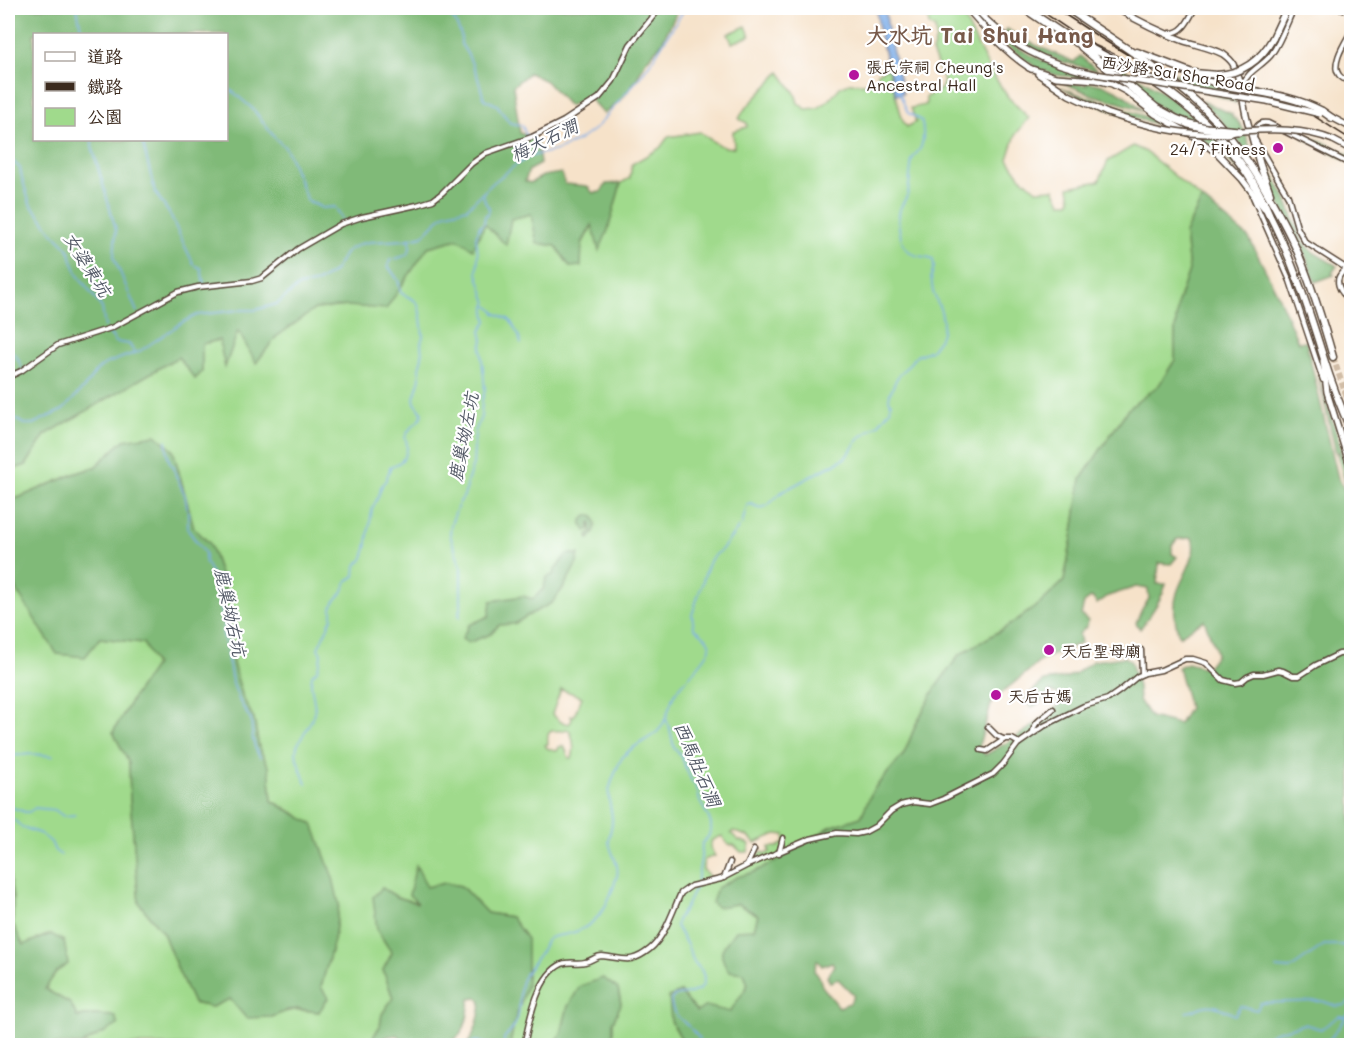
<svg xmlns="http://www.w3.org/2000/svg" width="1359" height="1053" font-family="Mali,'LXGW WenKai TC',sans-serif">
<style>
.green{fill:#a0da8c;stroke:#6e8255;stroke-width:1.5;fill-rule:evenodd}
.forest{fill:#80ba78;stroke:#5e724b;stroke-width:1.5;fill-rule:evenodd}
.water{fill:#7eaee9;stroke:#5c6c84;stroke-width:1.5}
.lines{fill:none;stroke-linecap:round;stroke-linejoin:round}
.stream{stroke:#7eaee9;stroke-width:1.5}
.secondary-tunnel{stroke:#d1bda7;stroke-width:5;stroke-dasharray:5 2.5;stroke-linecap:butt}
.primary-tunnel{stroke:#d1bda7;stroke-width:6;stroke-dasharray:6 3;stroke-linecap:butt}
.street-casing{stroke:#574638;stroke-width:7}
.secondary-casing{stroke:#574638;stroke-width:8}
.primary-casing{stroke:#574638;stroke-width:9}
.highway-casing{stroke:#574638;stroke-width:10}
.street{stroke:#fff;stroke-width:4}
.secondary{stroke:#fff;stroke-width:5}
.primary{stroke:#fff;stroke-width:6}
.highway{stroke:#fff;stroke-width:7}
.rail{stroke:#3b2a1e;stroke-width:1.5}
.secondary-bridge-casing{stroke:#574638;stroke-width:8;stroke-linecap:butt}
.primary-bridge-casing{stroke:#574638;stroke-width:9;stroke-linecap:butt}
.highway-bridge-casing{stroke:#574638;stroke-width:10;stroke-linecap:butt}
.secondary-bridge{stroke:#fff;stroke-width:5}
.primary-bridge{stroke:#fff;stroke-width:6}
.highway-bridge{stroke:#fff;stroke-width:7}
.poi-dot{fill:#b5179e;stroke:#fff;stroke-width:2}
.labels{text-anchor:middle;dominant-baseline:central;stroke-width:4.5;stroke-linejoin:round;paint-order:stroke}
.poi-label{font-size:16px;fill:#3b2a1e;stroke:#fff;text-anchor:start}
.street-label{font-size:16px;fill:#3b2a1e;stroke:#fff}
.water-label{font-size:18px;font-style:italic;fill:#525865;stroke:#fff}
.district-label{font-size:22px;font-weight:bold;fill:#775949;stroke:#fff}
</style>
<rect width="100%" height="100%" fill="#fff"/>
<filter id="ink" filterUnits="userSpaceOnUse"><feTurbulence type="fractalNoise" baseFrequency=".0167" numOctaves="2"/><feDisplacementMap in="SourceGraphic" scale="12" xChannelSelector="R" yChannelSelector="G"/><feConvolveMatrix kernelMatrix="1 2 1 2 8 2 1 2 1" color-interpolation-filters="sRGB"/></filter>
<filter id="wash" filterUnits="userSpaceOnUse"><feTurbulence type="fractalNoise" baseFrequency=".008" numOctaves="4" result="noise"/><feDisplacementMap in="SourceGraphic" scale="24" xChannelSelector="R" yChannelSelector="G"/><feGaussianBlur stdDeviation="1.35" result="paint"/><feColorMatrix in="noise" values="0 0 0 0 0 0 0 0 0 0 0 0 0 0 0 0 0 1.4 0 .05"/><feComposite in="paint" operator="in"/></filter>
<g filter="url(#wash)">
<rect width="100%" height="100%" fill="#f6e2c9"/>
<g class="green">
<path d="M929,8H952L965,20L990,70L1008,97L1029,118L1016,134L1008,159L1020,176L1036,190L1054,189L1061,202H1069L1071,199L1069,187L1099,181L1108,161L1133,146L1146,152L1202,199L1185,233L1189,270L1178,303L1175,332V360L1159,385L1128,409L1081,479L1073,533L1064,581L1041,603L1008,626L959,655L916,724L904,754L873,790L861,817L830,827L777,861L754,872L738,904L758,915L744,973L748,985L730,1013L706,1006L697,1012L680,992L671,1021L685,1045H617L613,1035V1022L621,1004L618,989L603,978L568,1006L561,1034L554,1045H510L514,1023L511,917L487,913L461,886L445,883L427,887L419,903L397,897L382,888L377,930L392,953L383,970L393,998L382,1014L380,1026L369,1044L336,1043L335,1046L81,1045L99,1035L95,1015L77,1017L71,1004L45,989L56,972L68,964L50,934L23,945L13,924V899L8,866V565L18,593L100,638L144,643L155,666L134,696L113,732L129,763L130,799L139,903L163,933L178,970L193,1003L212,1007L230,999L272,1017C293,1008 297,1009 319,1012L321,987L334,940L339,904L298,815L272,801L269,767L259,748L254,719L243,698L233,664L229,601L210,544L194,528L173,450L124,440L95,467L74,474L18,498L8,499V471L26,465L45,435L178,357L195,378L202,372V344L219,340L225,366L238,330L256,363L276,337L315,309L348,306L417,261L428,247L458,239L485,224L531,214L556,246L570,267L593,224L599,249L608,230L621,183L630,178L632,164L660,148L668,137L700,132C710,139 721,150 734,147L733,131L747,127V123L739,119L744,110L780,72L795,93L798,103L806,109L818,108L830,99L840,87L849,83H877L878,73L884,69H888L903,121L907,127L916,122L911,108L926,105V97L941,89L944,81L932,52L936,39L935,29L929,25L927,10ZM561,689L582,697L574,716H571L572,720L569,724L561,722L552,714ZM566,729L570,731C573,739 575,750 572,758H569L565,748L563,746L559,747L558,750L556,751L547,748L545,745L548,744C546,727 553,731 565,731ZM733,831L749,837L755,843L776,834L785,835L784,843L777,847H769L770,852L765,854L763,852L754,857V860L721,877L711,879L703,869L704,860L715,856L710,847L712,840L722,836L728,845H734L741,852H748L750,844L738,840L731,833Z"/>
<polygon points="746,26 750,36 732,43 728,34"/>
</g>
<g class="forest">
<path d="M8,8H679L661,44L646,61L636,80L622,99L604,114L588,97L569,106L546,81L529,73L513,86L520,133L537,141L540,164L529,170L525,181L530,183L543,176L561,173L565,184L587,186L593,193L601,192L606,184L621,183L608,230L599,251L592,225L582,243L581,266L570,267L556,246L537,243L531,214L511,219L506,245L485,224L473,249L458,239L428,247L386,309L348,306L315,309L276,337L256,363L238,331L225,367L219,340L202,344V372L195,379L178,357L45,435L26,465L8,471ZM34,34H226V140H34Z"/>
<path d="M988,27C1029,59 1055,68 1105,79L1109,81L1055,75L1037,68L1006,45Z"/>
<polygon points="1007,29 1024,40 1074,62 1080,56 1098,71 1059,61 1041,53 1004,33"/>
<path d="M1105,59C1161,87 1215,125 1247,179C1226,156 1203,138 1175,122L1199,130C1187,121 1175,116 1162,109C1141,96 1123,77 1104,61Z"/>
<polygon points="1172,73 1231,83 1236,103 1185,82"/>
<path d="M1086,82C1113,85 1123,93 1143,110L1093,95L1063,83L1087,85Z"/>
<path d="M1061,87C1096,103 1135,109 1169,127C1130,118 1095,106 1061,87Z"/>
<path d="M1202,101L1232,114V117C1246,125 1248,144 1253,159L1220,119Z"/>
<polygon points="1303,136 1321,141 1351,156 1351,163 1304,138"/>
<polygon points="1260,152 1284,194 1302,240 1313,252 1337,266 1332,273 1334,275 1315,282 1304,251 1276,197"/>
<path d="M1202,199L1249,238L1277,293L1298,342L1306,341L1338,478L1351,502V1045H685L671,1021L669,997L680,992L697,1012L706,1006L730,1012L748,985L744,973L729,971C715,950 723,948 736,930L754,929L758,915L738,904L717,907L712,903L717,888L737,877L754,872L777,861L830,827L861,817L873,790L904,754L916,724L936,687L959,655L1008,626L1041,603L1064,581L1073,533L1081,479L1128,409L1159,385L1175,360V332L1178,303L1189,270L1185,233ZM1192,538C1199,556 1182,576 1177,593C1173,606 1175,623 1179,636L1204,620L1215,647L1216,655L1206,668L1188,663L1178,667L1189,708L1179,724L1150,717L1139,700L1138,687L1131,662L1125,657L1093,661L1075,674L1065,678L1044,681L1027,696L1026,701L1032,707L1040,703L1049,691L1065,696C1059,713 1002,746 985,755L979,745L992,701L1043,659L1081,643L1079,634L1087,626L1088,621L1081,615L1084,603L1092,597L1097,604L1108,596L1136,587L1148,589L1149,599L1142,609L1136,623L1140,629C1150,615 1161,601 1166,584H1157L1159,563L1171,564L1177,557L1172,554V546L1177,539ZM817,960L822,966L832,962L834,965L827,977L830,982L838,979L854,995L850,1003L839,1007L822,986L819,976L814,971Z"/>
<polygon points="1318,374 1342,451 1336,453"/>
<polygon points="156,435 173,450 194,528 210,544 229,601 233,664 243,698 254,719 259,748 269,767 272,801 313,824 333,878 339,904 334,940 321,987 328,998 319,1012 298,1009 288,1010 272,1017 246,1018 230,999 212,1007 193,1003 178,970 163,933 139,903 130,799 129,763 113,732 134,696 155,665 143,643 100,638 85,657 57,654 18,593 8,565 8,499 18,498 74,474 95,467 124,440"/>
<polygon points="1342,453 1351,479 1351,493 1345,481 1337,454"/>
<path d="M588,515H592C599,523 596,531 589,539L588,536L591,531V522L590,523L589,529L586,531L582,524V520Z"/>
<polygon points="567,554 579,554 577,563 564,587 552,603 529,615 514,624 499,625 491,634 468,643 462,639 469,625 489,616 491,601 523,596 533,599 543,589 547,577 553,575 556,568"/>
<path d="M416,865L427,887L445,883L461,886L487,913L511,917L527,939V985L514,1023L510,1045H467C475,1033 480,1017 481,1002L478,998L470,999C467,1024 463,1053 428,1036L421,1045H407L405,1041L397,1035L386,1037L373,1045H335L336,1043L369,1044L380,1026L382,1014L393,998L383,970L392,953L377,930L373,897L382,888L397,897L418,903L409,895Z"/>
<polygon points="8,866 13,899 13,924 23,945 51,934 64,941 68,964 56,972 45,989 71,1004 77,1017 95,1015 115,1016 118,1025 81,1045 8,1045"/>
<polygon points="603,978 618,989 621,1004 613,1022 613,1035 617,1045 554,1045 561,1034 568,1006 580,986"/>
</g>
<polygon class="water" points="876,8 885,8 889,36 903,93 896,95 880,37"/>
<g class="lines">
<g class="stream">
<polyline points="77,8 82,34"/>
<polyline points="443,8 446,13 455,21 461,35 461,44 468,55 477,75 484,99 497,105 510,123 522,125 526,135 529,136"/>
<polyline points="226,86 253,109 275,138 286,148 307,200 322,208 335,207 343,221"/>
<polyline points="92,140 92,146 116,230 114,258 137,312"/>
<polyline points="142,140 155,192 169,213 194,265 201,268 204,284"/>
<polyline points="8,157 20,168 22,178 30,204 41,217 52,232 67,247 70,252 72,261 78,275 102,308 105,327"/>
<polyline points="488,306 493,310 495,313 510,320 519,336 521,344"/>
<polyline points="109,333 116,342 129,344 135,353"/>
<polyline points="8,349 16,355 22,368"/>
<polyline points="8,411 17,420 24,424 33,424 45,418 63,410 87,384 96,371 105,364 140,351 183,322 197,315 239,310 255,310 277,304 299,286 318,282 335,271 344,255 348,250 360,244 369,242 404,240 423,236 442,216 447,213 467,208 494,182 517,164 531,156 558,150 581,139 596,128 640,77 655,56 685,8"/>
<polyline points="166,440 168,456 170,463 174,467 176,476 185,495 188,513 188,530 205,553 205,561 215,580 225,626 223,632 232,681 240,702 251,720 253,740 256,750 260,757"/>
<path d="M742,524L747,505L751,504L760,508L767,506L782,492L845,458L850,452L859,438L878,425L890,410L891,404L889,399L890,393L897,378L916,356L931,350L940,338L942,332L943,321L941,311L933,292L931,277L934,267L933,259C926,255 917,258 911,253C899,245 897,222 900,209C902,203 907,199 908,192C910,182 910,170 912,160C914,154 919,152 921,147C924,139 924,128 921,120L908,113L899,92"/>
<polyline points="460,618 459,613 461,605 461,567 450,535 451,524 459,503 464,496 467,487 467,482 473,465 475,432 481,417 482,400 485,391 481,348 483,340 481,331 487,321 485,312 487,303 477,273 478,255 476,237 480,226 484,223 485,216 489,212 489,208 485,202 483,193"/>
<polyline points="666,719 670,729 674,748 682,757 685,766 692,782 697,788 700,802 708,816 711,824 711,829 708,837 702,843 701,858 697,882"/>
<polyline points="8,756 32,754 53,756"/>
<path d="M306,784L297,759L296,753L297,746L312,719L315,708L311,684L312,675L317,670L320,663L321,654L318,648L332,618V607L334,602L342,593L347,581L355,576L356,565L362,560L366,549L372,509L378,497L382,485L386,480L391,466C394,465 398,464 400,462C407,457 409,445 405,438C409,425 417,426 422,415L421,411L415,403L414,398L420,378L419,368L422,357L421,343L423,336L421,317L418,304L414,300L401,293L398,280L388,266L390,260C405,256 412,257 410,239"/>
<polyline points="8,806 25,812 29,812 35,808 55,810 63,816 75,815"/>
<polyline points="8,815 22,827 41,834 51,842 55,851 61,855"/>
<polyline points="1276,968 1290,969 1324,945 1343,945 1352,949"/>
<path d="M1186,1012C1192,1012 1195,1009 1201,1007C1213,1002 1224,1010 1235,1015L1240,1006L1257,1010L1260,1003L1322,1001L1336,1006L1345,1005L1352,1000"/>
<path d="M689,1027C680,1017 672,1016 671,1000L674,996L688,994L699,990L703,985L704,977L702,971L694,962L687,945L676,926L677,920L686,907L696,886"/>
<polyline points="691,1029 699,1038 702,1046"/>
<polyline points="334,1043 335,1046"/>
<polyline points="357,1046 358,1038"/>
<polyline points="430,1046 434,1044 437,1046"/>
<polyline points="464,1046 477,1041 492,1046"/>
<path d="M504,1046V1038C507,1034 511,1032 513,1028C522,1016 518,997 521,984C524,972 534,963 540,953C543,949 544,945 546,941C550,935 561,936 567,934C598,928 609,904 617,876C620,865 611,854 609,842C608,834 613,827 612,819C612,811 608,801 609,792C610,784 618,765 622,758C631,746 647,741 658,731C669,720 668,702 677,690C683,683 709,656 710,648C710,638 700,633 694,628L692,615L707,568L711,559L723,548L739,527"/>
<polyline points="1236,1046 1258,1038 1266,1038 1272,1033 1304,1024 1321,1029 1339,1016 1346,1017"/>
<polyline points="1317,1046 1330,1039 1352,1009"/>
</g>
</g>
</g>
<g filter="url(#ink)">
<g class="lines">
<polyline class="secondary-tunnel" points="1344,390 1352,403"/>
<polyline class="primary-tunnel" points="1333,357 1352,413"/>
<defs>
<g id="street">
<path d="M1352,30C1346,41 1330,64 1339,75C1342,79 1347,81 1352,83"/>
<path d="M1170,33C1184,33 1189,19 1195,8"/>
<path d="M1242,85C1248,71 1262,66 1271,55C1281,41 1287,23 1294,8"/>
<polyline points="1254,138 1288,196 1297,227 1305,242 1352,272"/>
<path d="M1254,138C1255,128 1257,121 1268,123L1352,165"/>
<polyline points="1253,197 1290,281 1323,380"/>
<path d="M1347,269C1331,278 1339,293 1352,301"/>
<polyline points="8,377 21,371 58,345 111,328 178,292 198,287 252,281 262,278 298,249 341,224 362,217 417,205 433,200 442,193 471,164 486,153 532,137 564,121 599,98 613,81 630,45 660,8"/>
<polyline points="1112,652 1121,650 1121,653 1129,654 1141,650 1142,674"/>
<polyline points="988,727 997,736 1003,739"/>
<path d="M1033,733C1033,721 1045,717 1053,709"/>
<polyline points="981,750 987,751 1005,739 1012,739 1019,743"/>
<polyline points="779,853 783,838"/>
<polyline points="747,865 754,850"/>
<polyline points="724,878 730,862"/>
<path d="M524,1046C529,1022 537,975 562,964C570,961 578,964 585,962C592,961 595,956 602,956C624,958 630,965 650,949C665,937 673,910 681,893L691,886L721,879L748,865L810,839L837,833L856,834L865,832L876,826L891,811L901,805L913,802L930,804L943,799L993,774L1003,764L1018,744L1044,726L1084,706L1108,699L1121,690L1138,676L1145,673L1161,670L1185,659H1193L1206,663L1223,680L1235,683L1241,682L1247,677L1254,674H1263L1278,670L1283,671L1293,676H1299L1316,665L1339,654L1352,653"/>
</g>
<g id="secondary">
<path d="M967,8C986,30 1006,53 1031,69"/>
<path d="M975,8C1009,46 1046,64 1095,74"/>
<path d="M1116,8C1138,21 1160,32 1184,41C1196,45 1212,48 1223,54C1227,57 1231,60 1233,64C1244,85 1242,111 1251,132"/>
<polyline points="1341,8 1352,11"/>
<polyline points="1029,68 1056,77 1097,80 1112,84 1127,92 1155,114 1192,135 1217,153 1242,179 1264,208"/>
<polyline points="1038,74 1069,95 1107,113"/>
<polyline points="1331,117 1352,128"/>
<polyline points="1333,140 1352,150"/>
<polyline points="1323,361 1327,392 1352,472"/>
</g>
<g id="primary">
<path d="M1067,8C1111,39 1157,66 1197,102C1223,125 1244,154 1262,184C1275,207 1288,229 1298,253C1312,287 1323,322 1333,357"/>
<polyline points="1273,38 1287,8"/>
<polyline points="1137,52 1190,72 1217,84"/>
<polyline points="1194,73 1217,75"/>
<polyline points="1322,111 1332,118"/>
<polyline points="1251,132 1260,165 1270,193"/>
<path d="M1269,214C1292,259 1308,307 1323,356C1331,382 1341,408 1352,433"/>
</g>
<g id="highway">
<path d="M1024,8C1041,19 1057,31 1074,41C1083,46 1094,49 1104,54C1116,59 1129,66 1140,73C1197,108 1243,153 1269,214"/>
<polyline points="1082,47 1156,108 1176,119 1189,124"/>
</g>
</defs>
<use href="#street" class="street-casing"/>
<use href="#secondary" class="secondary-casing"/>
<use href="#primary" class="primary-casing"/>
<use href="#highway" class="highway-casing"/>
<use href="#street" class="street"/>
<use href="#secondary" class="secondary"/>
<use href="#primary" class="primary"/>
<use href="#highway" class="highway"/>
<g class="rail">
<path d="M1037,8C1071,31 1105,57 1146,68C1183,78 1222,76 1259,88C1293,99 1321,122 1352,140"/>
<polyline points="1055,8 1099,37 1128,55"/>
</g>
<defs>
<g id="secondary-bridge">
<polyline points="1095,74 1267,101 1320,114"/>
<path d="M1107,113C1145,126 1184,136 1224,134C1230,134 1236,131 1242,131C1273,129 1303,128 1333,140"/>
</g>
<g id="primary-bridge">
<path d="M1217,75C1242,74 1261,60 1273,38"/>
<path d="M1217,84C1252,92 1291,94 1322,111"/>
</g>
<polyline id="highway-bridge" points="1189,124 1206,128 1239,131"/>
</defs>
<use href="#secondary-bridge" class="secondary-bridge-casing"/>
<use href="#primary-bridge" class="primary-bridge-casing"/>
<use href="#highway-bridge" class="highway-bridge-casing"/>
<use href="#secondary-bridge" class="secondary-bridge"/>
<use href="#primary-bridge" class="primary-bridge"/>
<use href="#highway-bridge" class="highway-bridge"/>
</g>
</g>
<g class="poi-dot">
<circle cx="854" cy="75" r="6"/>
<circle cx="1278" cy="148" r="6"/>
<circle cx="1049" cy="650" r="6"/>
<circle cx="996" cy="695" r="6"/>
</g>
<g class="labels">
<g class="poi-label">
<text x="866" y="66">張氏宗祠 Cheung's<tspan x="866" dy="18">Ancestral Hall</tspan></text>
<text x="1266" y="148" text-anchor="end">24/7 Fitness</text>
<text x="1061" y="650">天后聖母廟</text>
<text x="1008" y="695">天后古媽</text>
</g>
<g class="street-label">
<text transform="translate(1178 73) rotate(9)">西沙路 Sai Sha Road</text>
</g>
<g class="water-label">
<text transform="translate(544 140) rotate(-26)">梅大石澗</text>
<text transform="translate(88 264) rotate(58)">女婆東坑</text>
<text transform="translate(463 437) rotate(-79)">鹿巢坳左坑</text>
<text transform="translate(231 612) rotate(78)">鹿巢坳右坑</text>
<text transform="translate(698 764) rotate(67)">西馬肚石澗</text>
</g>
<g class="district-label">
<text x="980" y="34">大水坑 Tai Shui Hang</text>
</g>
</g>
<rect width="1359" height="1053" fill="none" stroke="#fff" stroke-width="30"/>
<rect x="33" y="33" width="195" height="108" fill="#ffffff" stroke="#b1aaa5" stroke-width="1.5"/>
<rect x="45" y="52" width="30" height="9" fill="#ffffff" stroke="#b1aaa5" stroke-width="1.5"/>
<text x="87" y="63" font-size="18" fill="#3b2a1e">道路</text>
<rect x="45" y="82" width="30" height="9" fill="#3b2a1e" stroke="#b1aaa5" stroke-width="1.5"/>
<text x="87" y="93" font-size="18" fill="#3b2a1e">鐵路</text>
<rect x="45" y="108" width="30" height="18" fill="#a0da8c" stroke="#b1aaa5" stroke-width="1.5"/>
<text x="87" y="123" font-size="18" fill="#3b2a1e">公園</text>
</svg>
